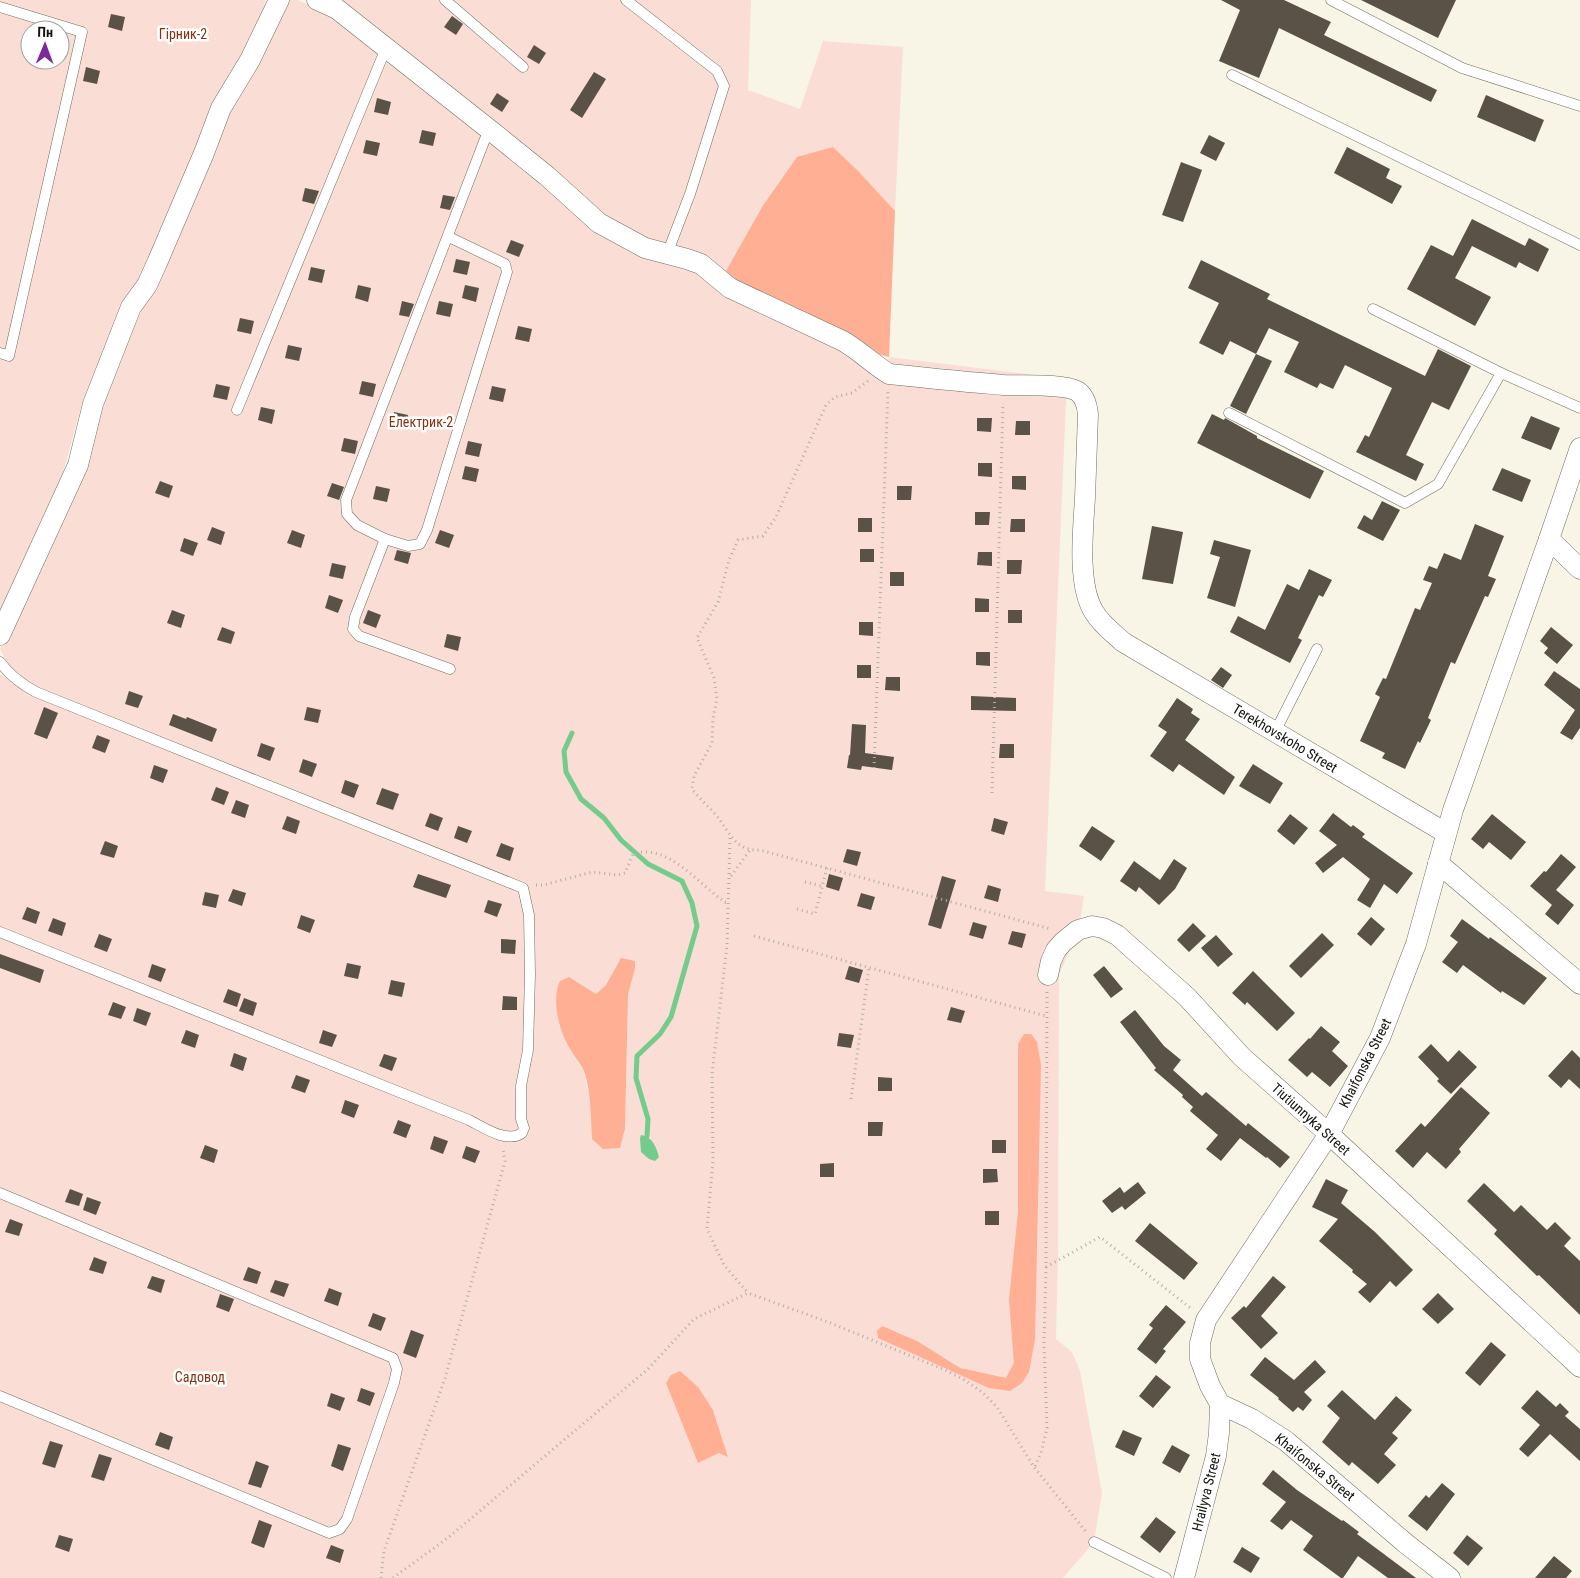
<svg xmlns="http://www.w3.org/2000/svg" width="1580" height="1578" font-family="'Roboto Condensed',sans-serif">
<style>
.green{fill:#faddd4;fill-rule:evenodd}
.forest{fill:#feaf94}
.water{fill:#74cc8c}
.lines{fill:none;stroke-linecap:round;stroke-linejoin:round}
.stream{stroke:#74cc8c;stroke-width:5}
.building{fill:#5a5147}
.service-casing{stroke:#716e61;stroke-width:11}
.minor-casing{stroke:#716e61;stroke-width:21}
.path{stroke:#b1afa3;stroke-width:3;stroke-dasharray:1 4;stroke-linecap:butt}
.service{stroke:#fff;stroke-width:10}
.minor{stroke:#fff;stroke-width:20}
.labels{text-anchor:middle;dominant-baseline:central;stroke-width:5;stroke-linejoin:round;paint-order:stroke}
.park-label{font-size:14px;fill:#873110;stroke:#fff}
.street-label{font-size:14px;fill:#15140f;stroke:#fff}
</style>
<rect width="100%" height="100%" fill="#f8f5e6"/>
<g class="green">
<path d="M0,0H266L255,31L212,105L151,262L121,310L82,403L61,480L0,610ZM30,30H60V60H30Z"/>
<path d="M287,0H297L332,14L541,184L697,271L732,300L845,352L886,380L889,357L1067,379L1045,891L1084,896L1079,927L1059,975L1058,1256L1056,1339L1072,1352L1080,1371L1102,1493L1094,1542L1063,1578H0V674L20,688L0,649L84,466L116,363L163,267L225,115ZM621,958L635,968L628,995L625,1129L620,1148L590,1103L584,1072L568,1044L569,977L596,994L606,985ZM713,1410L728,1456L719,1453L698,1463Z"/>
<polygon points="333,0 751,0 748,90 800,109 823,41 903,47 895,211 860,173 762,207 726,271 705,256 648,242 604,219"/>
</g>
<g class="forest">
<polygon points="833,147 860,173 895,211 889,357 870,352 735,282 726,271 762,207 797,157"/>
<path d="M621,958L635,961V968L628,995L625,1129L620,1148L603,1149L592,1139C591,1118 591,1095 585,1074C582,1065 574,1056 569,1047C559,1030 551,999 560,981L569,977L596,994L606,985Z"/>
<polygon points="1024,1034 1031,1034 1037,1042 1041,1065 1035,1339 1029,1372 1022,1383 1010,1391 989,1388 878,1338 877,1331 882,1326 917,1341 960,1368 1006,1378 1014,1363 1009,1300 1018,1212 1018,1044"/>
<polygon points="680,1371 698,1387 713,1410 728,1457 719,1453 698,1463 666,1383 671,1375"/>
</g>
<path class="water" d="M641,1135C653,1137 656,1147 659,1157L655,1161L649,1159L641,1152L640,1138Z"/>
<g class="lines">
<polyline class="stream" points="572,733 564,751 566,772 581,799 604,818 621,840 648,864 682,881 692,903 697,926 671,1017 660,1034 637,1056 636,1078 648,1119 647,1136"/>
</g>
<g class="building">
<polygon points="1221,0 1284,0 1331,22 1324,35 1437,90 1431,102 1279,28 1259,78 1219,61 1240,10"/>
<polygon points="1361,0 1456,0 1438,38"/>
<polygon points="111,14 125,17 122,31 108,27"/>
<polygon points="452,16 463,24 456,35 444,27"/>
<polygon points="534,45 546,53 539,64 527,57"/>
<polygon points="86,67 100,71 97,84 83,81"/>
<polygon points="594,72 606,79 582,118 570,110"/>
<polygon points="497,93 509,101 502,112 490,104"/>
<polygon points="1486,95 1544,120 1535,142 1477,117"/>
<polygon points="377,98 391,102 388,115 374,112"/>
<polygon points="422,130 436,133 433,146 419,143"/>
<polygon points="1209,135 1225,143 1216,161 1200,153"/>
<polygon points="366,140 380,143 377,156 363,153"/>
<polygon points="1347,147 1390,169 1386,178 1402,186 1392,204 1334,173"/>
<polygon points="1181,162 1202,170 1183,222 1162,215"/>
<polygon points="305,188 319,191 314,204 302,201"/>
<polygon points="443,195 455,197 450,210 440,208"/>
<polygon points="1472,219 1525,246 1529,238 1549,249 1538,272 1519,262 1516,268 1472,246 1455,278 1491,297 1475,326 1407,289 1431,245 1453,256"/>
<polygon points="511,240 524,245 519,257 506,252"/>
<polygon points="456,259 470,262 467,275 453,272"/>
<polygon points="1201,260 1270,294 1267,299 1425,376 1438,349 1471,366 1449,410 1432,402 1406,455 1424,464 1416,481 1356,452 1365,435 1369,437 1392,388 1345,365 1333,389 1320,383 1317,388 1284,372 1299,342 1269,328 1256,354 1230,341 1223,355 1199,343 1219,303 1188,288"/>
<polygon points="311,267 325,270 322,283 308,280"/>
<polygon points="358,285 371,288 368,302 355,298"/>
<polygon points="465,285 479,288 476,302 462,298"/>
<polygon points="402,301 414,304 409,317 399,315"/>
<polygon points="439,301 453,304 450,317 436,314"/>
<polygon points="240,318 254,321 251,334 237,331"/>
<polygon points="518,326 532,329 529,342 515,339"/>
<polygon points="288,345 302,348 299,361 285,358"/>
<polygon points="1256,354 1272,361 1246,414 1230,406"/>
<polygon points="362,381 376,384 373,397 359,394"/>
<polygon points="216,384 230,387 227,400 213,397"/>
<polygon points="492,386 506,389 503,402 489,399"/>
<polygon points="261,407 275,410 272,424 258,420"/>
<polygon points="394,412 408,415 405,428 391,425"/>
<polygon points="1212,414 1224,420 1225,418 1257,436 1257,438 1324,471 1310,499 1197,443"/>
<polygon points="1531,416 1560,428 1551,450 1521,438"/>
<polygon points="977,418 992,418 991,432 977,431"/>
<polygon points="1016,421 1030,421 1030,435 1015,435"/>
<polygon points="344,438 358,441 355,454 341,451"/>
<polygon points="468,441 482,444 479,457 465,454"/>
<polygon points="978,463 992,463 992,477 978,476"/>
<polygon points="465,466 479,469 476,482 462,479"/>
<polygon points="1502,468 1531,480 1522,502 1492,490"/>
<polygon points="1012,476 1026,476 1026,490 1012,489"/>
<polygon points="160,481 173,486 169,498 155,493"/>
<polygon points="332,483 344,487 339,500 327,496"/>
<polygon points="376,486 390,489 387,502 373,499"/>
<polygon points="897,486 912,486 911,500 897,500"/>
<polygon points="1382,501 1400,510 1383,541 1357,528 1364,515 1372,520"/>
<polygon points="975,512 990,512 989,525 975,525"/>
<rect x="858" y="518" width="14" height="14"/>
<polygon points="1011,519 1025,519 1025,532 1010,532"/>
<polygon points="1475,524 1504,536 1488,576 1496,579 1488,597 1485,596 1455,664 1451,662 1428,718 1431,720 1420,743 1418,741 1405,769 1382,758 1385,753 1360,741 1380,697 1375,694 1383,678 1386,679 1415,608 1420,610 1432,583 1423,580 1429,566 1437,569 1444,553 1461,560"/>
<polygon points="1152,526 1183,532 1173,584 1142,579"/>
<polygon points="212,527 225,532 221,545 207,540"/>
<polygon points="292,530 305,535 301,548 287,543"/>
<polygon points="440,530 454,535 449,548 435,543"/>
<polygon points="184,538 198,543 193,556 180,551"/>
<polygon points="1214,540 1251,550 1235,607 1207,598 1220,557 1210,554"/>
<rect x="860" y="549" width="14" height="13"/>
<polygon points="397,550 411,553 408,564 394,560"/>
<polygon points="978,552 992,552 992,566 977,565"/>
<polygon points="1007,560 1022,560 1021,574 1007,574"/>
<polygon points="332,563 346,566 343,579 329,576"/>
<polygon points="1309,569 1332,580 1323,597 1319,595 1298,638 1302,640 1290,663 1230,632 1238,616 1265,630 1287,584 1299,590"/>
<rect x="890" y="572" width="14" height="14"/>
<polygon points="329,595 343,600 338,613 325,608"/>
<polygon points="975,598 989,599 989,612 975,612"/>
<polygon points="172,610 185,615 181,628 167,623"/>
<polygon points="368,610 381,615 376,628 363,623"/>
<rect x="1008" y="610" width="14" height="13"/>
<polygon points="859,622 873,622 873,636 859,635"/>
<polygon points="222,627 235,632 231,644 217,640"/>
<polygon points="1551,627 1573,645 1557,664 1544,653 1548,648 1540,641"/>
<polygon points="447,634 461,637 458,651 444,647"/>
<polygon points="976,652 990,652 990,666 976,665"/>
<rect x="857" y="665" width="14" height="13"/>
<polygon points="1221,667 1232,675 1223,688 1211,680"/>
<polygon points="1554,671 1580,689 1580,728 1572,740 1560,733 1575,710 1544,685"/>
<polygon points="886,677 900,677 900,691 885,690"/>
<polygon points="129,691 143,696 138,708 125,704"/>
<polygon points="971,696 1016,698 1016,711 971,710"/>
<polygon points="1177,698 1193,709 1191,713 1200,719 1185,740 1235,777 1224,795 1179,764 1173,772 1150,756 1167,732 1158,726"/>
<polygon points="44,707 58,713 47,739 34,734"/>
<polygon points="307,707 321,710 318,723 304,720"/>
<polygon points="173,714 186,719 187,717 217,729 212,742 169,725"/>
<polygon points="852,724 866,725 865,753 894,757 892,770 862,766 861,770 847,768 849,755 850,755"/>
<polygon points="97,735 110,740 105,753 92,748"/>
<polygon points="261,743 275,748 270,761 257,756"/>
<polygon points="1000,744 1014,744 1014,758 999,758"/>
<polygon points="303,759 317,764 312,777 299,772"/>
<polygon points="1253,764 1283,783 1270,804 1239,786"/>
<polygon points="154,765 168,770 163,783 150,778"/>
<polygon points="345,780 359,785 354,798 341,793"/>
<polygon points="216,787 229,792 224,805 211,800"/>
<polygon points="382,788 399,794 393,810 376,804"/>
<polygon points="236,800 249,805 245,818 231,813"/>
<polygon points="430,813 443,818 438,831 425,826"/>
<polygon points="1333,813 1351,827 1353,825 1365,834 1362,837 1413,873 1397,894 1384,884 1370,908 1357,900 1370,879 1343,857 1323,873 1315,863 1337,845 1319,831"/>
<polygon points="1290,814 1308,828 1294,845 1277,831"/>
<polygon points="1492,814 1526,842 1511,860 1489,842 1483,849 1471,839"/>
<polygon points="287,816 300,821 296,834 282,829"/>
<polygon points="994,818 1008,822 1004,835 991,831"/>
<polygon points="458,826 472,831 467,843 454,838"/>
<polygon points="1092,826 1115,841 1101,861 1079,846"/>
<polygon points="105,841 118,846 114,858 100,854"/>
<polygon points="501,843 514,848 510,861 496,856"/>
<polygon points="847,849 861,852 857,866 843,862"/>
<polygon points="1561,854 1576,867 1556,890 1574,905 1558,925 1545,914 1552,905 1530,886 1544,871 1546,872"/>
<polygon points="1174,859 1187,868 1175,889 1159,905 1139,887 1136,892 1120,881 1134,861 1160,880"/>
<polygon points="418,874 451,885 446,898 413,887"/>
<polygon points="829,874 843,878 839,891 826,887"/>
<polygon points="942,876 956,880 941,929 928,925"/>
<polygon points="988,885 1001,889 998,902 984,898"/>
<polygon points="233,889 246,893 242,906 228,901"/>
<polygon points="205,892 219,895 216,908 202,905"/>
<polygon points="861,893 875,897 871,910 857,906"/>
<polygon points="488,900 502,904 497,917 484,912"/>
<polygon points="27,907 40,912 36,924 22,919"/>
<polygon points="301,915 315,920 310,933 297,928"/>
<polygon points="1371,917 1385,929 1371,946 1357,934"/>
<polygon points="53,918 66,923 62,936 48,931"/>
<polygon points="1462,919 1489,939 1490,937 1547,978 1524,1005 1502,991 1501,993 1463,965 1457,973 1442,962 1458,942 1450,936"/>
<polygon points="973,922 987,926 983,939 969,935"/>
<polygon points="1193,923 1206,936 1189,952 1177,940"/>
<polygon points="1012,931 1026,934 1022,948 1008,944"/>
<polygon points="1322,933 1334,945 1301,978 1289,966"/>
<polygon points="99,934 112,939 107,952 94,947"/>
<polygon points="1216,935 1233,954 1218,967 1201,948"/>
<polygon points="501,939 516,940 515,954 501,953"/>
<polygon points="0,954 44,970 40,983 0,968"/>
<polygon points="347,963 361,966 358,979 344,976"/>
<polygon points="152,964 166,969 161,982 148,977"/>
<polygon points="849,966 863,970 859,983 845,979"/>
<polygon points="1104,966 1123,989 1111,998 1093,975"/>
<polygon points="1253,971 1295,1013 1277,1031 1247,1002 1245,1005 1232,993"/>
<polygon points="391,980 405,983 402,997 388,994"/>
<polygon points="228,989 241,994 237,1007 223,1002"/>
<polygon points="503,996 517,997 517,1010 502,1010"/>
<polygon points="244,998 257,1003 253,1016 239,1011"/>
<polygon points="113,1002 126,1007 121,1019 108,1015"/>
<polygon points="951,1007 965,1011 961,1023 947,1020"/>
<polygon points="137,1008 151,1013 146,1026 133,1021"/>
<polygon points="1135,1010 1164,1046 1181,1060 1173,1070 1202,1096 1206,1092 1246,1126 1248,1123 1290,1157 1280,1168 1267,1157 1266,1158 1240,1138 1221,1161 1206,1149 1218,1135 1190,1111 1193,1107 1182,1097 1183,1095 1154,1070 1156,1068 1120,1022"/>
<polygon points="1321,1026 1340,1042 1332,1051 1348,1066 1330,1087 1312,1072 1307,1077 1288,1060 1309,1038 1310,1039"/>
<polygon points="186,1030 199,1035 195,1048 181,1043"/>
<polygon points="323,1030 337,1035 332,1047 319,1043"/>
<polygon points="839,1033 854,1035 851,1048 837,1046"/>
<polygon points="1431,1044 1448,1062 1459,1050 1477,1067 1451,1094 1437,1081 1439,1079 1418,1057"/>
<polygon points="1572,1050 1580,1058 1580,1089 1569,1079 1561,1088 1548,1076"/>
<polygon points="234,1053 247,1058 243,1071 230,1066"/>
<polygon points="384,1054 397,1058 392,1071 379,1066"/>
<polygon points="296,1075 310,1080 305,1093 291,1088"/>
<polygon points="878,1077 892,1078 892,1091 878,1091"/>
<polygon points="1461,1087 1490,1113 1459,1149 1461,1152 1446,1169 1427,1152 1413,1168 1395,1151 1421,1123 1425,1127"/>
<polygon points="345,1100 359,1105 354,1118 341,1113"/>
<polygon points="398,1120 411,1125 406,1138 393,1133"/>
<polygon points="868,1122 883,1122 882,1136 868,1136"/>
<polygon points="434,1136 448,1141 443,1154 430,1149"/>
<rect x="992" y="1140" width="14" height="13"/>
<polygon points="205,1145 218,1150 214,1163 200,1158"/>
<polygon points="466,1146 480,1151 475,1163 462,1158"/>
<polygon points="834,1163 834,1177 820,1177 820,1164"/>
<polygon points="983,1169 997,1169 998,1182 983,1183"/>
<polygon points="1326,1179 1348,1190 1341,1203 1375,1232 1413,1270 1396,1287 1390,1281 1370,1303 1358,1292 1367,1284 1352,1272 1353,1270 1319,1241 1338,1219 1312,1207"/>
<polygon points="1138,1182 1146,1193 1125,1210 1122,1206 1112,1213 1102,1201 1120,1187 1124,1193"/>
<polygon points="1484,1183 1514,1212 1521,1205 1547,1230 1555,1222 1571,1238 1564,1246 1580,1261 1580,1315 1539,1275 1537,1276 1494,1234 1497,1230 1467,1201"/>
<polygon points="70,1189 83,1194 79,1206 65,1202"/>
<polygon points="87,1197 101,1202 96,1215 83,1210"/>
<rect x="985" y="1211" width="14" height="14"/>
<polygon points="10,1219 23,1224 19,1236 5,1232"/>
<polygon points="1150,1223 1198,1263 1184,1280 1135,1241"/>
<polygon points="94,1257 107,1262 103,1274 89,1270"/>
<polygon points="248,1267 261,1272 257,1284 243,1280"/>
<polygon points="152,1276 165,1280 161,1293 147,1288"/>
<polygon points="1273,1276 1286,1287 1261,1316 1278,1333 1261,1349 1231,1318 1244,1306 1246,1308"/>
<polygon points="275,1280 289,1284 284,1297 270,1292"/>
<polygon points="329,1288 342,1293 338,1306 324,1301"/>
<polygon points="1438,1293 1454,1309 1438,1324 1422,1309"/>
<polygon points="220,1294 234,1299 229,1312 216,1307"/>
<polygon points="1166,1305 1186,1322 1163,1349 1166,1351 1156,1364 1137,1349 1153,1328 1149,1325"/>
<polygon points="373,1313 386,1318 381,1331 368,1326"/>
<polygon points="411,1330 424,1335 416,1358 403,1353"/>
<polygon points="1491,1342 1506,1355 1480,1386 1465,1373"/>
<polygon points="1265,1357 1294,1380 1315,1360 1326,1372 1304,1392 1312,1400 1303,1411 1298,1407 1293,1412 1278,1399 1279,1398 1250,1375"/>
<polygon points="1156,1375 1171,1387 1153,1408 1139,1396"/>
<polygon points="361,1388 375,1393 370,1406 357,1401"/>
<polygon points="1342,1390 1375,1420 1396,1396 1412,1410 1392,1433 1398,1438 1384,1454 1396,1465 1378,1484 1352,1462 1349,1466 1322,1442 1340,1418 1327,1406"/>
<polygon points="1537,1390 1556,1407 1560,1403 1569,1412 1565,1416 1580,1429 1580,1461 1550,1434 1528,1457 1519,1449 1540,1425 1521,1408"/>
<polygon points="331,1393 345,1398 340,1411 327,1406"/>
<polygon points="1123,1430 1142,1438 1134,1456 1115,1447"/>
<polygon points="160,1432 173,1437 169,1450 155,1445"/>
<polygon points="50,1441 63,1445 55,1468 42,1464"/>
<polygon points="338,1444 351,1448 343,1471 331,1466"/>
<polygon points="1172,1445 1190,1455 1180,1473 1162,1463"/>
<polygon points="99,1454 112,1458 104,1481 91,1477"/>
<polygon points="256,1461 269,1466 261,1488 248,1484"/>
<polygon points="1273,1470 1297,1490 1342,1521 1343,1520 1359,1532 1357,1534 1416,1578 1388,1578 1358,1556 1343,1578 1341,1578 1303,1550 1313,1536 1291,1520 1282,1530 1270,1521 1286,1502 1262,1484"/>
<polygon points="1442,1483 1455,1494 1427,1531 1408,1516 1426,1495 1429,1498"/>
<polygon points="1156,1517 1176,1532 1160,1553 1140,1537"/>
<polygon points="259,1520 272,1525 264,1548 251,1543"/>
<polygon points="59,1535 73,1539 69,1552 55,1547"/>
<polygon points="1467,1535 1483,1548 1468,1566 1453,1553"/>
<polygon points="331,1545 344,1550 340,1563 326,1558"/>
<polygon points="1242,1547 1260,1558 1251,1573 1233,1562"/>
<polygon points="1554,1556 1572,1571 1566,1578 1535,1578"/>
</g>
<g class="lines">
<defs>
<g id="service">
<polyline points="445,0 523,67"/>
<polyline points="626,0 717,71 724,86 690,194 667,254"/>
<polyline points="1331,0 1462,68 1580,106"/>
<polyline points="0,7 82,32 9,356 0,353"/>
<polyline points="1232,75 1580,245"/>
<polyline points="449,237 505,264 507,272 427,530 420,544 408,546 385,539 355,617 353,629 359,636 450,669"/>
<polyline points="1373,309 1501,373 1580,408"/>
<polyline points="237,410 386,48"/>
<polyline points="1229,413 1405,503 1438,484 1501,373"/>
<polyline points="385,539 357,525 347,514 346,500 485,139 490,130"/>
<path d="M0,662C10,676 21,684 36,692L523,888L529,915L530,974L528,1050L521,1086V1119L524,1128L522,1133C507,1144 483,1127 469,1120L0,932"/>
<polyline points="1275,732 1317,649"/>
<polyline points="0,1193 393,1358 397,1369 394,1383 347,1519 340,1529 329,1533 0,1396"/>
<polyline points="1094,1542 1166,1578"/>
</g>
<g id="minor">
<path d="M317,0L337,9L490,130L547,176L599,223L645,248L687,259L701,264L730,288L843,341C860,351 873,364 889,374C927,378 966,382 1004,385C1022,386 1062,383 1077,391C1085,396 1087,405 1088,414C1087,442 1086,470 1085,498C1083,530 1077,585 1094,612C1101,624 1113,633 1123,642L1446,833"/>
<polyline points="1580,448 1549,539 1580,569"/>
<polyline points="0,635 78,465 93,404 131,307 147,285 157,263 204,153 221,108 250,60 279,0"/>
<polyline points="1438,863 1580,984"/>
<polyline points="1048,975 1051,961 1056,950 1063,942 1078,930 1092,926 1103,928 1117,935 1187,997 1242,1057 1329,1134 1580,1367"/>
<polyline points="1184,1578 1216,1456 1219,1433 1220,1404"/>
<polyline points="1450,1578 1404,1542 1286,1441 1252,1419 1220,1404 1210,1386 1200,1359 1200,1343 1206,1320 1329,1134 1380,1038 1416,944 1453,810 1549,539"/>
</g>
</defs>
<use href="#service" class="service-casing"/>
<use href="#minor" class="minor-casing"/>
<g class="path">
<path d="M868,381L852,393L835,397L826,405L776,517L763,536L738,540L729,560L718,602L697,638L714,678L717,699L713,718L712,743L694,776L692,789C699,798 708,806 716,815C730,832 734,851 760,850L1051,929"/>
<polyline points="874,768 888,390"/>
<polyline points="992,793 1003,403"/>
<polyline points="730,838 727,945 712,1074 713,1161 707,1229 724,1265 748,1293"/>
<polyline points="731,876 750,850"/>
<polyline points="805,882 822,886"/>
<path d="M536,885H544L592,872L618,875L625,873L633,854C668,842 700,886 725,902H729"/>
<polyline points="797,909 815,914 827,868"/>
<polyline points="754,936 1046,1016"/>
<polyline points="851,1099 869,968"/>
<polyline points="1046,1267 1100,1237 1193,1310"/>
<polyline points="1035,1466 1041,1453 1047,1428 1044,1344 1046,1267 1047,992"/>
<polyline points="381,1578 384,1551 445,1378 505,1161 503,1149"/>
<polyline points="393,1578 449,1537 648,1369 694,1319 748,1293 828,1322 945,1370 963,1379 982,1392 997,1407 1034,1467 1087,1533"/>
</g>
<use href="#service" class="service"/>
<use href="#minor" class="minor"/>
</g>
<g class="labels">
<g class="park-label">
<text x="183" y="34">Гірник-2</text>
<text x="421" y="422">Електрик-2</text>
<text x="200" y="1377">Садовод</text>
</g>
<g class="street-label">
<text transform="translate(1285 738) rotate(31)">Terekhovskoho Street</text>
<text transform="translate(1365 1063) rotate(-63)">Khaifonska Street</text>
<text transform="translate(1311 1119) rotate(42)">Tiutiunnyka Street</text>
<text transform="translate(1315 1467) rotate(39)">Khaifonska Street</text>
<text transform="translate(1206 1492) rotate(-76)">Hrailyva Street</text>
</g>
</g>
<g transform="translate(45 45) rotate(1)"><circle r="24" fill="#ffffff" stroke="#a1a19f"/>
<path d="M0-4L9 19L0 12L-9 19Z" fill="#7c2a99"/>
<text y="-8" font-size="14" font-weight="bold" text-anchor="middle" fill="#15140f">Пн</text>
</g>
</svg>
